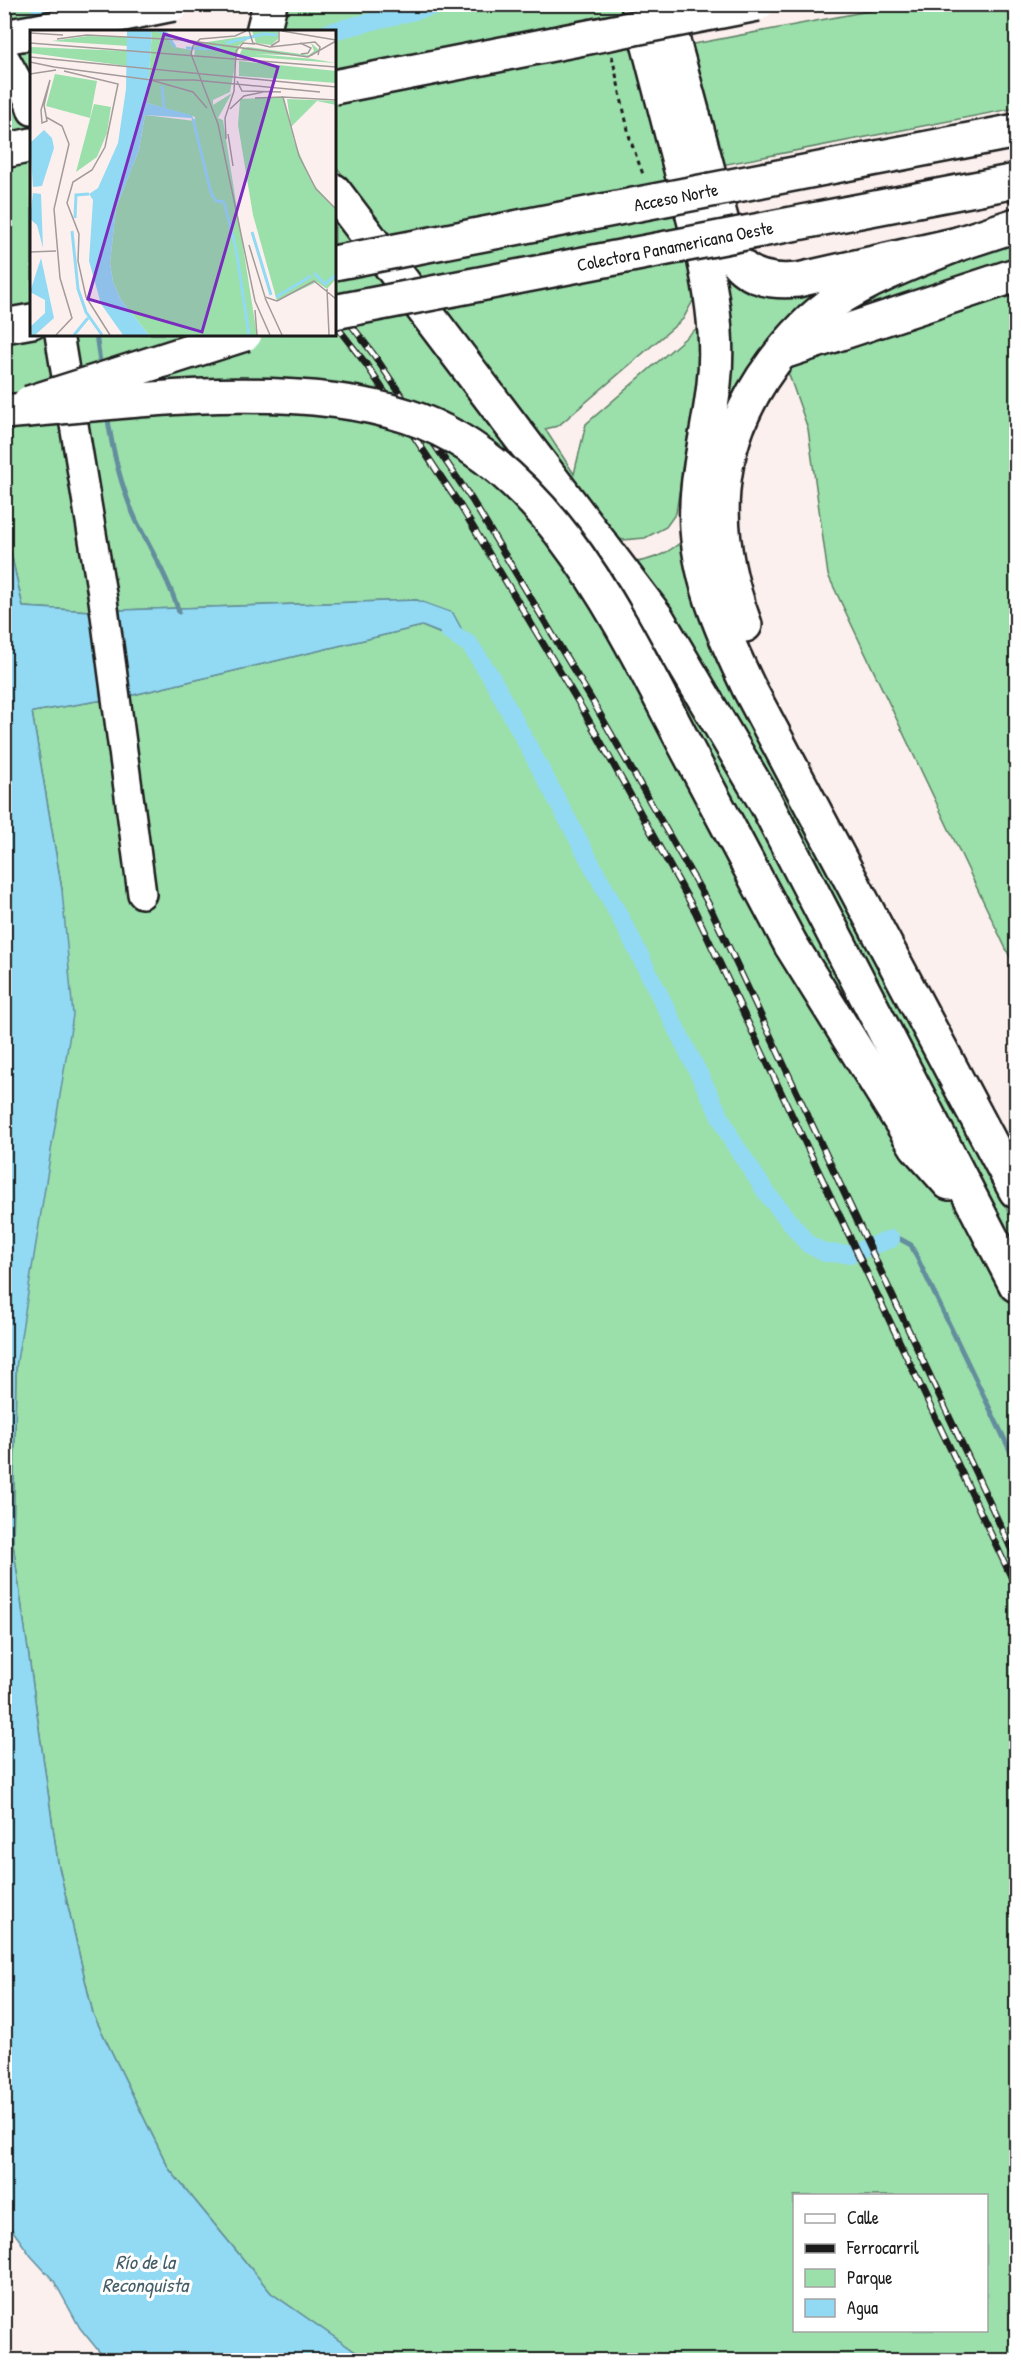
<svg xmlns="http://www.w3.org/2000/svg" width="1021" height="2365" font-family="'Patrick Hand',sans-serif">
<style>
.green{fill:#9bdfab;stroke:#5c7e64;stroke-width:1.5;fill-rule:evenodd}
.water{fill:#92daf3;stroke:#638e9d;stroke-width:1.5}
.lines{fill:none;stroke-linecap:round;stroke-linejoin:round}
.stream{stroke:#638e9d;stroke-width:5}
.canal{stroke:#92daf3;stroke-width:18}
.minor-casing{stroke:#1c1c1c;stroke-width:32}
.major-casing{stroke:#1c1c1c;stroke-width:38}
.highway-casing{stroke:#1c1c1c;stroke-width:38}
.path{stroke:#1c1c1c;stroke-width:3;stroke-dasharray:4.5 4.5;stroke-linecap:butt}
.minor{stroke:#fff;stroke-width:27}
.major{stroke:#fff;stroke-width:33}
.highway{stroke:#fff;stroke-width:33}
.rail-casing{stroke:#1c1c1c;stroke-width:7}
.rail{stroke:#fff;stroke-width:4.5;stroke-dasharray:14;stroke-linecap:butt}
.major-bridge-casing{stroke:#1c1c1c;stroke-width:38;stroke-linecap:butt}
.highway-bridge-casing{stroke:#1c1c1c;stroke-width:38;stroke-linecap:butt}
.major-bridge{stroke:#fff;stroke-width:33}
.highway-bridge{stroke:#fff;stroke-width:33}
.labels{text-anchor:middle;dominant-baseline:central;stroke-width:6;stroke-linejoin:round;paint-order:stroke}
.street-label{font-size:18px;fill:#1c1c1c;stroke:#fff}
.water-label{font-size:20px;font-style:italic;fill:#455e67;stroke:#fff}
.inset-river{fill:none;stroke:#92daf3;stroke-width:3}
.inset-road{fill:none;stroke:#a29b9a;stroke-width:1.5}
.view{fill:#7b2cbf;fill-opacity:0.15;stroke:#7b2cbf;stroke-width:3}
.inset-edge{fill:none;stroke:#1c1c1c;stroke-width:3}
</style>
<rect width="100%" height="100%" fill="#fcf0ee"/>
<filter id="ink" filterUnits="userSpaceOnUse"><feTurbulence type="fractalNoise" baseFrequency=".0167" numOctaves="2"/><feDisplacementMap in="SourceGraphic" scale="12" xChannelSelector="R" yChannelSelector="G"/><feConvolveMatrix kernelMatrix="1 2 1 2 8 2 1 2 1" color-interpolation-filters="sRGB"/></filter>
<g filter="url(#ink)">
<g class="green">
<path d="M4,5H38L64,31L32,32V334H334L335,191L600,540L1016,1285V2360H367L271,2293L169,2169L93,2014L58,1863L13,1544L16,1367L62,890L32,712L133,695L422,626L468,645L417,600L91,611L23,607L4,522ZM794,2196H986V2330H794Z"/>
<path d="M281,5H631L701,286L683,319L558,426L545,429L574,474L586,424L705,321L707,372L688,433L676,513L666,527L645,538L623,540L611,536L630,563C655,560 671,552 689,535L873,948L1016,1227V1250L818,865L745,734L672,625L475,351L335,165L334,32H278Z"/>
<polygon points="900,5 1016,5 1016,108 717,166 683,46"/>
<path d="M1016,240V261L898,305L838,316C894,282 955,259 1016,240Z"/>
<path d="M718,256C756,307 769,303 829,289L730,427L739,649Z"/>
<polygon points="1016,275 1016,970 828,575 808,429 781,352"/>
</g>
<polygon class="water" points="4,522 23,607 91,611 417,600 453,613 470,645 422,626 133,695 32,712 62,890 73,1015 16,1367 13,1544 58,1863 93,2014 169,2169 271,2293 367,2360 106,2360 80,2328 54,2281 31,2256 5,2220"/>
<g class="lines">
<g class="stream">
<polyline points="96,334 101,369"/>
<path d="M107,413C112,449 121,487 136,520C151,550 169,580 179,612"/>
<polyline points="891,1239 900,1239 911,1245 1016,1463"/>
</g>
<g class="canal">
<polyline points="38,4 63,30"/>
<polyline points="329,32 443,4"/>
<polyline points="449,631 470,645 490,675 629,934 733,1142 768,1195 808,1244 825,1253 850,1254 891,1239"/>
</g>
<defs>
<g id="minor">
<polyline points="4,56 27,97 32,111"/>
<polyline points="59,334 103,600 142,894"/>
</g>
<g id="major">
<path d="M663,4L729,248C740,277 769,283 798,280L958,244L1016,225"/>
<polyline points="4,37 32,32"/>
</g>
<g id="highway">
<path d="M638,4L704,258C713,299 719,342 714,384C709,433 694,479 697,529C701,585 725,638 749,688L1016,1191"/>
<polyline points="263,32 270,4"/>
<polyline points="4,151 32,145"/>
<polyline points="334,191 657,618 766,803 1016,1285"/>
<polyline points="4,326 32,321"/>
<polyline points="783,352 1016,275"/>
<path d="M745,625C710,531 712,445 773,363C791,339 810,318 834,302C872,277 916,261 958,244"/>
<polyline points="791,945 916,1146 949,1183"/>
</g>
</defs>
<use href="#minor" class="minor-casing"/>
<use href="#major" class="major-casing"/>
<use href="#highway" class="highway-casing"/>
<polyline class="path" points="612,56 630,139 644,177"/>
<use href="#minor" class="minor"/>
<use href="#major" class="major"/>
<use href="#highway" class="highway"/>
<defs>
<g id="rail">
<polyline points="88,4 110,32"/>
<polyline points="107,4 129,32"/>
<polyline points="334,302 374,355 472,500 593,702 708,903 1016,1559"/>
<polyline points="334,323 366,364 461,507 583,710 695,911 1016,1587"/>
</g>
</defs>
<use href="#rail" class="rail-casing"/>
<use href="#rail" class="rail"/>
<defs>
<g id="major-bridge">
<polyline points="34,32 173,4"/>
<polyline points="334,312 1016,181"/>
<polyline points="29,403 245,334"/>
</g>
<g id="highway-bridge">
<polyline points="334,87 757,4"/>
<polyline points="334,263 1016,131"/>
<path d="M4,412C127,402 289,378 407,416C548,462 621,623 685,745C720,812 756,878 791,945"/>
</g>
</defs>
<use href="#major-bridge" class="major-bridge-casing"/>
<use href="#highway-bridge" class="highway-bridge-casing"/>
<use href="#major-bridge" class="major-bridge"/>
<use href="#highway-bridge" class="highway-bridge"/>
</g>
</g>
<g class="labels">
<g class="street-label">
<text transform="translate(676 197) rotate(-11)">Acceso Norte</text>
<text transform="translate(675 246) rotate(-11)">Colectora Panamericana Oeste</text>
</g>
<g class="water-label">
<text x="145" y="2261">Río de la<tspan x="145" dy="23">Reconquista</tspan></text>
</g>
</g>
<g transform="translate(30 30)">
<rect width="306" height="306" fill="#fcf0ee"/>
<path d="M122,1L134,2L145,17L161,20L164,28L165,14L216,6L217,10L209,15L200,62L183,70V75L202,63L188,88L193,90L227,305H119L91,270L83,252L80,233L86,178L109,120L115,85L165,91V87L117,73ZM222,1H248V9L241,15L226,13ZM58,6L98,7V16L22,11ZM281,13L289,20L282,26L225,24L283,29L306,33L209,26L212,19L218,17L279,25L284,21ZM0,17L97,21V36L0,23ZM209,31L306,41V53L209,46ZM25,44L67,51L60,88L16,76ZM253,67L264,111L283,154L306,179V249L297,259L287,252L247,271L223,185L208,95L210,69ZM257,69L306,71V75L287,71L261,97ZM64,74L81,77L77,103L67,127L46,142Z" fill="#9bdfab"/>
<path d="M97,1H122L117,73L161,85L166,92L161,88L115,85L109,120L86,178L80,233L83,252L91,270L119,305H93L71,274L59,231L63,170L59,164L68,158L88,113L96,59ZM14,100L22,108L24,118L12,156L3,157L0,113ZM3,163L11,164L13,218L7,195L0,189ZM11,228L24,288L5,305H0V297L15,283V270L0,262Z" fill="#92daf3"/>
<path class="inset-river" d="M128,1L136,3L145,17M196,13L234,4L247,5M156,18L185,19L190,15M132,56L134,78M163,89L181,163L186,171L194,172M194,172L206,219L219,305M45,188L46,165L59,164M42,201L48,259L56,282L72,305M222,202L241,265M284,243L295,254L306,245M246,267L281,246M44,305L58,288"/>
<path class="inset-road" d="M216,1L205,6L170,9L163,16L161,24L188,94L225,271L240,305M219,1L223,13L240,17L285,12L290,17L288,25M252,1L306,10M0,3L33,5M57,5L154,10L278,27L306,11M27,9L57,5M0,13L306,37M270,13L281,18L278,23L271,24M241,16L249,11V1M0,27L306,57M0,32L24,37M24,37L121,50H164L290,62M34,41L88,54L75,117L62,140L43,152L37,173L49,204L48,231L56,267L80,305M0,44L26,40M20,50L14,75L17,91L12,93L11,80ZM121,50L163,62L177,78M207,51L212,61L251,62M225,68L253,67M306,70L253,67L269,126L286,159L306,179M200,79L214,66L233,62M16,87L32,96L39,114L24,179L30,248L42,288L26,305M198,104L203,136M196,109L195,88L204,61L206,21L213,13L225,14M219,215L235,267L247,271M0,222L26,221M297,259L299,305M235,268L252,305M247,271L284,251L306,269M225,280L227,305"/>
<path class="view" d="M134,4L248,37L172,302L58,269Z"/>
<rect width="306" height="306" class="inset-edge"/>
</g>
<rect width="1021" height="2365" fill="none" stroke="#fff" stroke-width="24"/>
<rect x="12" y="12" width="997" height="2341" fill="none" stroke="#1c1c1c" stroke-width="2" filter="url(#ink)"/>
<rect x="793" y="2194" width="195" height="138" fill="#ffffff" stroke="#a4a4a4" stroke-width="1.5"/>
<rect x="805" y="2214" width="30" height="9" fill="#ffffff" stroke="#a4a4a4" stroke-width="1.5"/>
<text x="847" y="2224" font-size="18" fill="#1c1c1c">Calle</text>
<rect x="805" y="2244" width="30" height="9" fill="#1c1c1c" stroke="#a4a4a4" stroke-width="1.5"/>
<text x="847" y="2254" font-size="18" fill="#1c1c1c">Ferrocarril</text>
<rect x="805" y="2269" width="30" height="18" fill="#9bdfab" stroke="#a4a4a4" stroke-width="1.5"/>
<text x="847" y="2284" font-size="18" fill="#1c1c1c">Parque</text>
<rect x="805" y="2299" width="30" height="18" fill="#92daf3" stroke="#a4a4a4" stroke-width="1.5"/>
<text x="847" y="2314" font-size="18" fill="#1c1c1c">Agua</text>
</svg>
